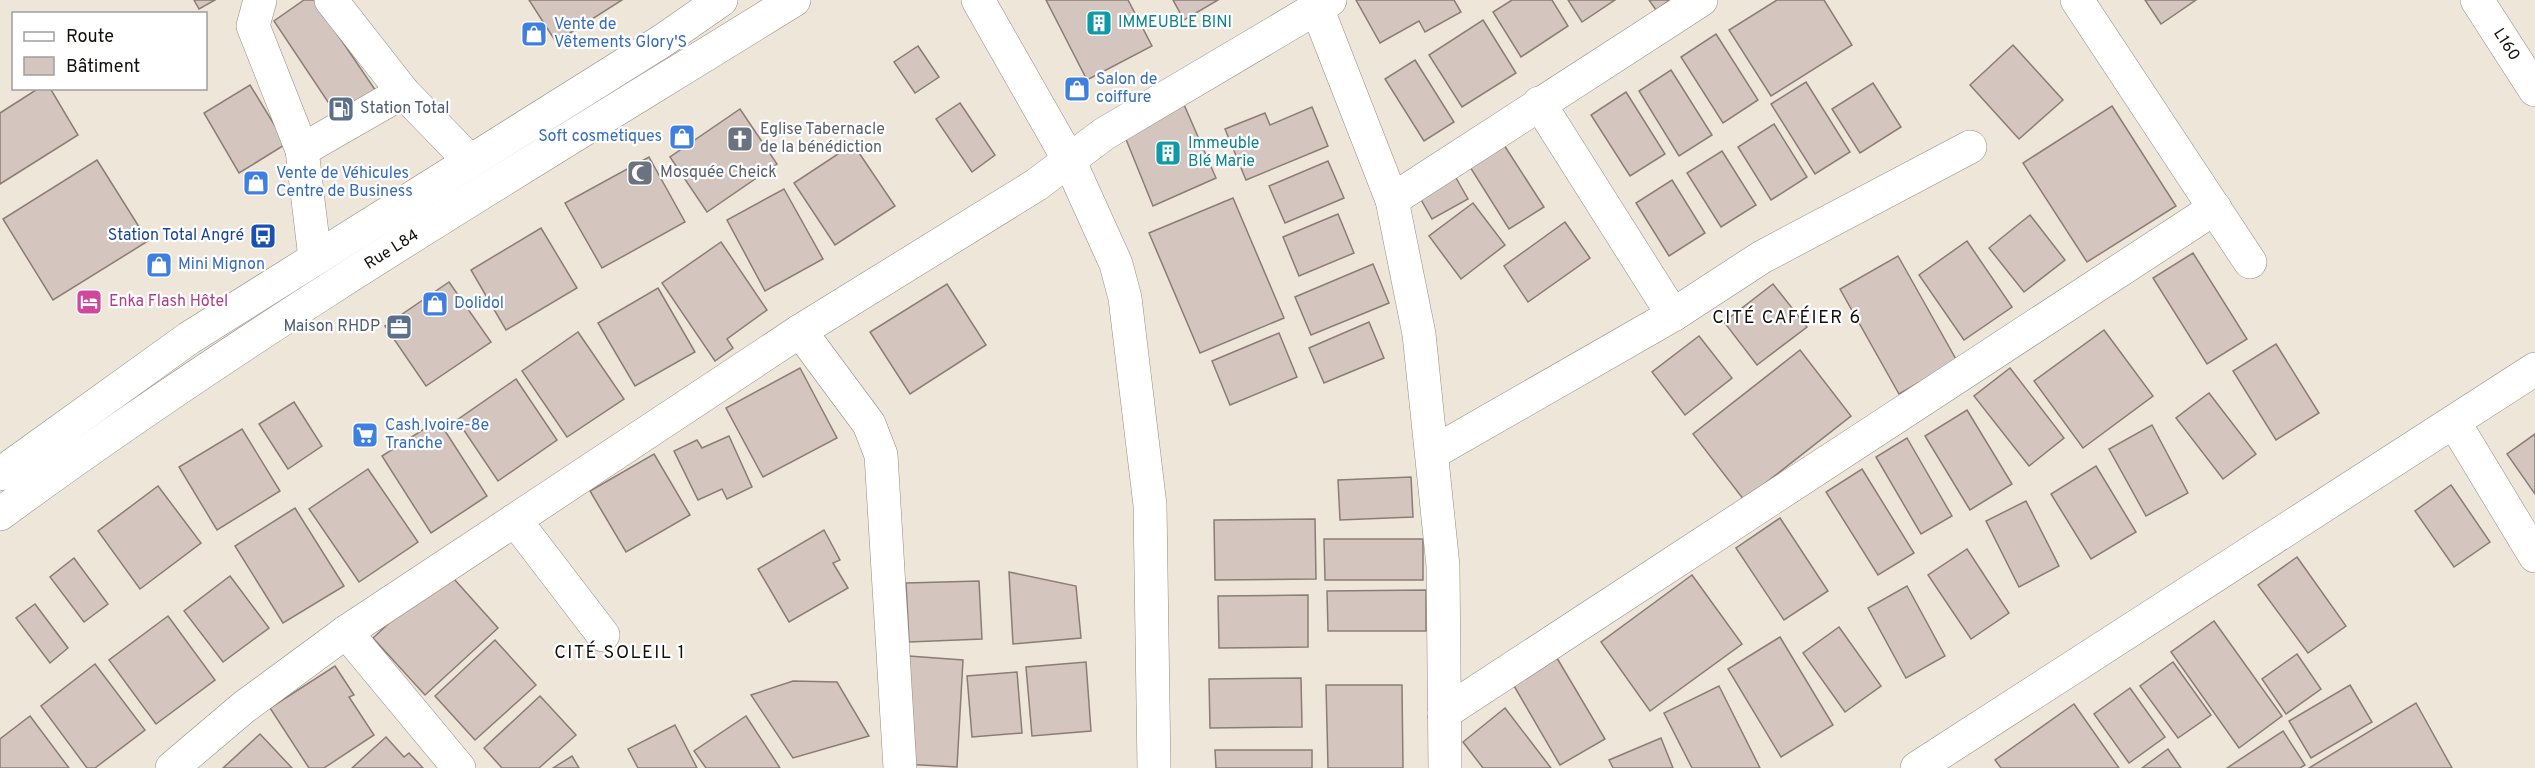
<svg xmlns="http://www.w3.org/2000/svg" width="2535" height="768" font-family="Overpass,sans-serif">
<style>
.building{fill:#d4c5be;stroke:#8a7d76;stroke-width:1.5}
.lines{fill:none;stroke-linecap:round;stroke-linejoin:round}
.minor-casing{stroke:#938b80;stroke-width:34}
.minor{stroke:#fff;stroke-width:33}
.labels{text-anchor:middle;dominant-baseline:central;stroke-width:4.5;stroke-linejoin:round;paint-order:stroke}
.culture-label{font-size:16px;fill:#0d838f;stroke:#fff;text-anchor:start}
.shop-label{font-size:16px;fill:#366cbe;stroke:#fff;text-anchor:start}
.street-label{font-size:16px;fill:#120f0b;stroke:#fff}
.service-label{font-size:16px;fill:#4e5e75;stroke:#fff;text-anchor:start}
.worship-label{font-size:16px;fill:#5b616d;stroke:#fff;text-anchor:start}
.transit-label{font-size:16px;fill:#164399;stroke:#fff;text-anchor:end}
.hotel-label{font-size:16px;fill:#b23c85;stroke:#fff;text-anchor:start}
.neighbourhood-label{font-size:18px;letter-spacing:1.5px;fill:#120f0b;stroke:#fff}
</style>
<rect width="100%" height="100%" fill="#efe6da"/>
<g class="building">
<polygon points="194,0 215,0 199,9"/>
<polygon points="304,0 314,0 378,94 340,120 274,21"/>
<polygon points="529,0 622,0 556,42"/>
<polygon points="1046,0 1128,0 1152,46 1087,80"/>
<polygon points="1173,0 1218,0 1184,20"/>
<polygon points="1356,0 1454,0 1461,12 1425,32 1419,21 1380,43"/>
<polygon points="1512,0 1552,0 1568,26 1521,57 1493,12"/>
<polygon points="1568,0 1615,0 1582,22"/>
<polygon points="1649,0 1670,0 1656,10"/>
<polygon points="1777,0 1824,0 1852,45 1771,96 1729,30"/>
<polygon points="2145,0 2196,0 2161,24"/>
<polygon points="1483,20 1516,73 1462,107 1429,55"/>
<polygon points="1716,34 1758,100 1723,123 1681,57"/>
<polygon points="2013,45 2063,100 2019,139 1970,85"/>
<polygon points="918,46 939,77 915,93 894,62"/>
<polygon points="1415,60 1454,122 1424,141 1385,79"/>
<polygon points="1671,70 1712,135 1679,156 1639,91"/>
<polygon points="1806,82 1850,152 1815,174 1771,104"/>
<polygon points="1873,83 1901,127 1860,153 1832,109"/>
<polygon points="250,85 286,144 239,173 204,113"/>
<polygon points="39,88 50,88 78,135 0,184 0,113"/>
<polygon points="1626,92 1665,154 1630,176 1591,115"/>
<polygon points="1182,100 1216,178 1153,206 1121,127"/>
<polygon points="960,103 995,155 972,172 936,119"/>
<polygon points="2112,106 2176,206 2087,262 2023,163"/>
<polygon points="1312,107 1328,146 1246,180 1225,129 1265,113 1270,125"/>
<polygon points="740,109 777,164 707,212 670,157"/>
<polygon points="1774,124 1807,177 1771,200 1738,147"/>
<polygon points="853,144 895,206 835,245 794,183"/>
<polygon points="1504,145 1544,207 1509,229 1470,167"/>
<polygon points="1722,151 1756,205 1721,227 1687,173"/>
<polygon points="649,157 685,222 602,268 565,203"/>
<polygon points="97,160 148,241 53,300 3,219"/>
<polygon points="1328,161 1344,198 1285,223 1269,186"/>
<polygon points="1451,169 1468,199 1432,219 1415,189"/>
<polygon points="1672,180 1705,233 1669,256 1636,203"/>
<polygon points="784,189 823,259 765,291 727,220"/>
<polygon points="1233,198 1284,318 1200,353 1149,233"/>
<polygon points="1473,203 1505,245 1461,279 1429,236"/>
<polygon points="1338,214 1354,253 1299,276 1283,237"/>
<polygon points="2030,215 2065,260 2024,292 1989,248"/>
<polygon points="1565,222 1590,258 1528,302 1504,266"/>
<polygon points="541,228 577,288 506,330 471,270"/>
<polygon points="1967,241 2012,307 1964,340 1919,275"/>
<polygon points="721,242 767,310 727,339 733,348 715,361 662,283"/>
<polygon points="2193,253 2247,339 2207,364 2153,278"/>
<polygon points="1898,256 1957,361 1899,394 1840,289"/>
<polygon points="1373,264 1389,303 1311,335 1295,297"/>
<polygon points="449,282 491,342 426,386 385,326"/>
<polygon points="947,284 986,345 910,394 870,332"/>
<polygon points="1773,284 1807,327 1757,365 1724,322"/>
<polygon points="658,288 695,352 635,386 598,323"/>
<polygon points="1369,322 1384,358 1324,383 1309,348"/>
<polygon points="2104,330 2153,396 2083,448 2034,381"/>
<polygon points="578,332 624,399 567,437 522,371"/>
<polygon points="1279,333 1297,377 1230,405 1212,361"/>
<polygon points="1699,336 1732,378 1685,415 1652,372"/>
<polygon points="2276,344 2319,413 2276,440 2233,371"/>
<polygon points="1800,350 1851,416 1744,500 1693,434"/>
<polygon points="800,368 837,438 763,477 726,408"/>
<polygon points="2010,368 2064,438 2029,466 1974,396"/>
<polygon points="516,379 557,440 498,481 457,420"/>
<polygon points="2209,393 2256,454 2223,479 2176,418"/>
<polygon points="294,402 322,446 288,469 259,424"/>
<polygon points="1967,410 2012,484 1970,510 1925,436"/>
<polygon points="438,420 487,496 431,533 382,456"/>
<polygon points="2152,425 2188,493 2146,516 2109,449"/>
<polygon points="242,429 280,491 217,530 179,467"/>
<polygon points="2535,434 2535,494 2507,454"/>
<polygon points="729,436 752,487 727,499 722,489 698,500 674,451 697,440 702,448"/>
<polygon points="1907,438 1952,516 1921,534 1876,457"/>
<polygon points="654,454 690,515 626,552 590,491"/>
<polygon points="2096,466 2136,532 2091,559 2051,494"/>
<polygon points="368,469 418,542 359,582 309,509"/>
<polygon points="1862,469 1914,553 1878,575 1826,492"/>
<polygon points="1411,477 1413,517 1340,520 1338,480"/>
<polygon points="2451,485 2490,542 2454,567 2415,511"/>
<polygon points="158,486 201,543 140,589 98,531"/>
<polygon points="2026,501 2059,566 2019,587 1986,521"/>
<polygon points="295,508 344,586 283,623 235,546"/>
<polygon points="1780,518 1828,591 1784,620 1736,548"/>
<polygon points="1315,519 1316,579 1215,580 1214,520"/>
<polygon points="824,530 840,560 833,563 848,588 789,622 758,569"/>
<polygon points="1324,539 1423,539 1423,580 1325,580"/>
<polygon points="1967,549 2009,613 1971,639 1928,575"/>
<polygon points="2297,557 2346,626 2308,653 2258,585"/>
<polygon points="74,558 108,604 84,622 50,577"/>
<polygon points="446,570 498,628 425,695 373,638"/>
<polygon points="1009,572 1076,586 1081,638 1013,644"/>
<polygon points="1692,575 1742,644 1650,711 1601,642"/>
<polygon points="230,576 269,628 223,662 184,611"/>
<polygon points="979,581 982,639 909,642 906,583"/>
<polygon points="1907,586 1945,656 1906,678 1868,608"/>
<polygon points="1426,590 1426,631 1328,631 1327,591"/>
<polygon points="1308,595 1308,647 1219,648 1218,596"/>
<polygon points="35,604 68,648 50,663 16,618"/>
<polygon points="168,616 215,680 156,724 109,660"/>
<polygon points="2214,621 2282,716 2239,748 2171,652"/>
<polygon points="1839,627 1881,686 1845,712 1803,653"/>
<polygon points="1780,637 1833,725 1781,757 1728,669"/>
<polygon points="495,640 536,685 475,740 435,696"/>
<polygon points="1554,653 1605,739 1560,765 1510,679"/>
<polygon points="2297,654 2321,689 2286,714 2262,679"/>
<polygon points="909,656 963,660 957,767 903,764"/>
<polygon points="1086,662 1091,731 1032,736 1026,667"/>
<polygon points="2173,662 2211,715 2178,738 2140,686"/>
<polygon points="95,664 145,730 95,768 87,768 41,706"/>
<polygon points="335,666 354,695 349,697 374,735 324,768 309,768 270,708"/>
<polygon points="1017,672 1022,733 972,737 967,676"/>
<polygon points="1301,678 1302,727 1210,728 1209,679"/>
<polygon points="793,681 837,682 869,736 793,758 751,695"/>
<polygon points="1326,685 1402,685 1403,768 1328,768"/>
<polygon points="2350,685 2372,722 2311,758 2289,721"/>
<polygon points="1719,686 1760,768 1692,768 1664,713"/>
<polygon points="2130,688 2165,737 2129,763 2094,714"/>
<polygon points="540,696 576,735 539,768 502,768 484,748"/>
<polygon points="2416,703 2452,768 2309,768"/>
<polygon points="2074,704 2119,768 2001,768 1995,760"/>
<polygon points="1505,708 1551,768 1483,768 1463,742"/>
<polygon points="30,716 69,768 0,768 0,739"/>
<polygon points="746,716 780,768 706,768 694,751"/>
<polygon points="675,725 697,768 638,768 628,749"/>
<polygon points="2283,731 2305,765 2300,768 2227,768"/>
<polygon points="260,734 292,768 223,768"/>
<polygon points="386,737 404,757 409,753 423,768 352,768"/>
<polygon points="1661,738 1673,768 1613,768 1609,760"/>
<polygon points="2168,749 2181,768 2142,768"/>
<polygon points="1215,750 1312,750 1312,768 1216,768"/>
<polygon points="572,756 579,768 553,768"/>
</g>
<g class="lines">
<defs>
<g id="minor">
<polyline points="260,0 253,26 302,150 315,258"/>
<polyline points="331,0 403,92 470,161"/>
<polyline points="978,0 1069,160 1116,264 1125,298 1150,505 1154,768"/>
<polyline points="2077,0 2250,262"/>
<polyline points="2477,0 2535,90"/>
<polyline points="1317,8 1392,200 1419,334 1443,566 1445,768"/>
<polyline points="1539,103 1673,315 1762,257 1970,147"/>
<polyline points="302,150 403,92"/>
<polyline points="1392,200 1701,0"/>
<polyline points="800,331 869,424 881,455 900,768"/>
<polyline points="2454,422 2535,556"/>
<polyline points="1434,452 1673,315"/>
<polyline points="0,474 189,338 662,41 721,0"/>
<path d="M0,514C254,327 526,166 794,0"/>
<polyline points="515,520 603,635"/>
<polyline points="346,632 459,768"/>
<polyline points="1444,713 2215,208"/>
<polyline points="172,768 244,707 346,632 515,520 800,331 1036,185 1104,134 1330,0"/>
<polyline points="1917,768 2535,369"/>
</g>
</defs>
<use href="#minor" class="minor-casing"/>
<use href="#minor" class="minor"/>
</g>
<defs>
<symbol id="building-square" viewBox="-11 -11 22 22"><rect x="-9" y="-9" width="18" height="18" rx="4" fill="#0f9aa8" stroke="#fff"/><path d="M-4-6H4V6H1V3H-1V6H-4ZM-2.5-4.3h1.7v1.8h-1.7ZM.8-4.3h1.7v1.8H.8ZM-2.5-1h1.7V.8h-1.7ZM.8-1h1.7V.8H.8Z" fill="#fff"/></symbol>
<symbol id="shop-square" viewBox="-11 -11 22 22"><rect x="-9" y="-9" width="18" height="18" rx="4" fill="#3f7fe0" stroke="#fff"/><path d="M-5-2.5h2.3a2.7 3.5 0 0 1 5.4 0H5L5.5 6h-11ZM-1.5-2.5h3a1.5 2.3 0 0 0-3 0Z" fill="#fff"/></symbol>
<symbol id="fuel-square" viewBox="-11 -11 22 22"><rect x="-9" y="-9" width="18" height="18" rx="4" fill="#5c6f8a" stroke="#fff"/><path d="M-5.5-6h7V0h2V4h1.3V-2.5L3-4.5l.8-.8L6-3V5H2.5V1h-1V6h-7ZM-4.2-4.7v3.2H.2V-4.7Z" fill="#fff"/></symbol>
<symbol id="church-square" viewBox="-11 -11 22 22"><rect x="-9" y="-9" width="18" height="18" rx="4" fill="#6b7280" stroke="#fff"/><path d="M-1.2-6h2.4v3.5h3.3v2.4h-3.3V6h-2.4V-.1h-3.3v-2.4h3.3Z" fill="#fff"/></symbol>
<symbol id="mosque-square" viewBox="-11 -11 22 22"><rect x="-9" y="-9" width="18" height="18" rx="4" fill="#6b7280" stroke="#fff"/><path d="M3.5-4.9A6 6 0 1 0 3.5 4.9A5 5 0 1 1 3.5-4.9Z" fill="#fff"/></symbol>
<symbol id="bus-square" viewBox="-11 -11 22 22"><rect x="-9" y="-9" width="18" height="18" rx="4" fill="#1a4fb4" stroke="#fff"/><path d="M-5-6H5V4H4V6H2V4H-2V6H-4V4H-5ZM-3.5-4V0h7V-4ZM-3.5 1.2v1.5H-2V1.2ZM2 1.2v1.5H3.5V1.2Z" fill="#fff"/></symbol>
<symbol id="hotel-square" viewBox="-11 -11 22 22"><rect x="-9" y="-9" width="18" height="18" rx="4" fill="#d1479c" stroke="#fff"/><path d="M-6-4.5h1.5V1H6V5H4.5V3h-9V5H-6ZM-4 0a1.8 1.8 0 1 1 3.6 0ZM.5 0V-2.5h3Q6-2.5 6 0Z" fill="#fff"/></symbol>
<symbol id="office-square" viewBox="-11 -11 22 22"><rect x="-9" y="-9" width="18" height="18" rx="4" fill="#5c6f8a" stroke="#fff"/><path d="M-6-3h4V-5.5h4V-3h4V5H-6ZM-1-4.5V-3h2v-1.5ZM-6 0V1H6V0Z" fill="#fff"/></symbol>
<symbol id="supermarket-square" viewBox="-11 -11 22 22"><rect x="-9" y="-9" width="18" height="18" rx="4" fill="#3f7fe0" stroke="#fff"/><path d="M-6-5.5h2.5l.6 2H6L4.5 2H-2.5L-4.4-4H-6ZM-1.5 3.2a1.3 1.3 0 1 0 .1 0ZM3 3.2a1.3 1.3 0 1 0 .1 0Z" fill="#fff"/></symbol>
</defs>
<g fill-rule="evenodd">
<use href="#building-square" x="1084" y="8" width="30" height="30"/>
<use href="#shop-square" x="519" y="19" width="30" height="30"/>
<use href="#shop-square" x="1062" y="74" width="30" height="30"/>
<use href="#fuel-square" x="326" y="94" width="30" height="30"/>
<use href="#shop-square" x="667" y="122" width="30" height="30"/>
<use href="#church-square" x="725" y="124" width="30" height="30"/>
<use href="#building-square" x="1153" y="138" width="30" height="30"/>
<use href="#mosque-square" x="625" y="158" width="30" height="30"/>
<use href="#shop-square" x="241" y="168" width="30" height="30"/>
<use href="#bus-square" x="248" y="221" width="30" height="30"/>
<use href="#shop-square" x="144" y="250" width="30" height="30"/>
<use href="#hotel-square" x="74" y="287" width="30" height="30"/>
<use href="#shop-square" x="420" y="289" width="30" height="30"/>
<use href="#office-square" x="384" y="312" width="30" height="30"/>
<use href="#supermarket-square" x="350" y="420" width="30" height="30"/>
</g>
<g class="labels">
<g class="culture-label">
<text x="1118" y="23">IMMEUBLE BINI</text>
<text x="1188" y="144">Immeuble<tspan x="1188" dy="18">Blé Marie</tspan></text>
</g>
<g class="shop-label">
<text x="554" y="25">Vente de<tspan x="554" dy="18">Vêtements Glory'S</tspan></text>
<text x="1096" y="80">Salon de<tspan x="1096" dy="18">coiffure</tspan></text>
<text x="662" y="137" text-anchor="end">Soft cosmetiques</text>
<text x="276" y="174">Vente de Véhicules<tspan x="276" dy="18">Centre de Business</tspan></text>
<text x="178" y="265">Mini Mignon</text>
<text x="454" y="304">Dolidol</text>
<text x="385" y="426">Cash Ivoire-8e<tspan x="385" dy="18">Tranche</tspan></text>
</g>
<g class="street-label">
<text transform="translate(2506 45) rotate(57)">L160</text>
<text transform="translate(392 250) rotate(-32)">Rue L84</text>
</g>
<g class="service-label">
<text x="360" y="109">Station Total</text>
<text x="380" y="327" text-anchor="end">Maison RHDP</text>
</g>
<g class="worship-label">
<text x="760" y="130">Eglise Tabernacle<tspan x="760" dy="18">de la bénédiction</tspan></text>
<text x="660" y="173">Mosquée Cheick</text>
</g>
<g class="transit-label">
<text x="244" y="236">Station Total Angré</text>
</g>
<g class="hotel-label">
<text x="109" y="302">Enka Flash Hôtel</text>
</g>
<g class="neighbourhood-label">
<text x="1787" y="318">CITÉ CAFÉIER 6</text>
<text x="620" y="653">CITÉ SOLEIL 1</text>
</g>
</g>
<rect x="12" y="12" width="195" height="78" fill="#ffffff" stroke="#a09f9d" stroke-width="1.5"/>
<rect x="24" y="32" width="30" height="9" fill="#ffffff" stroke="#a09f9d" stroke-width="1.5"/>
<text x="66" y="42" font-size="18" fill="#120f0b">Route</text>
<rect x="24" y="57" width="30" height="18" fill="#d4c5be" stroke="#a09f9d" stroke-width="1.5"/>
<text x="66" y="72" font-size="18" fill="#120f0b">Bâtiment</text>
</svg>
